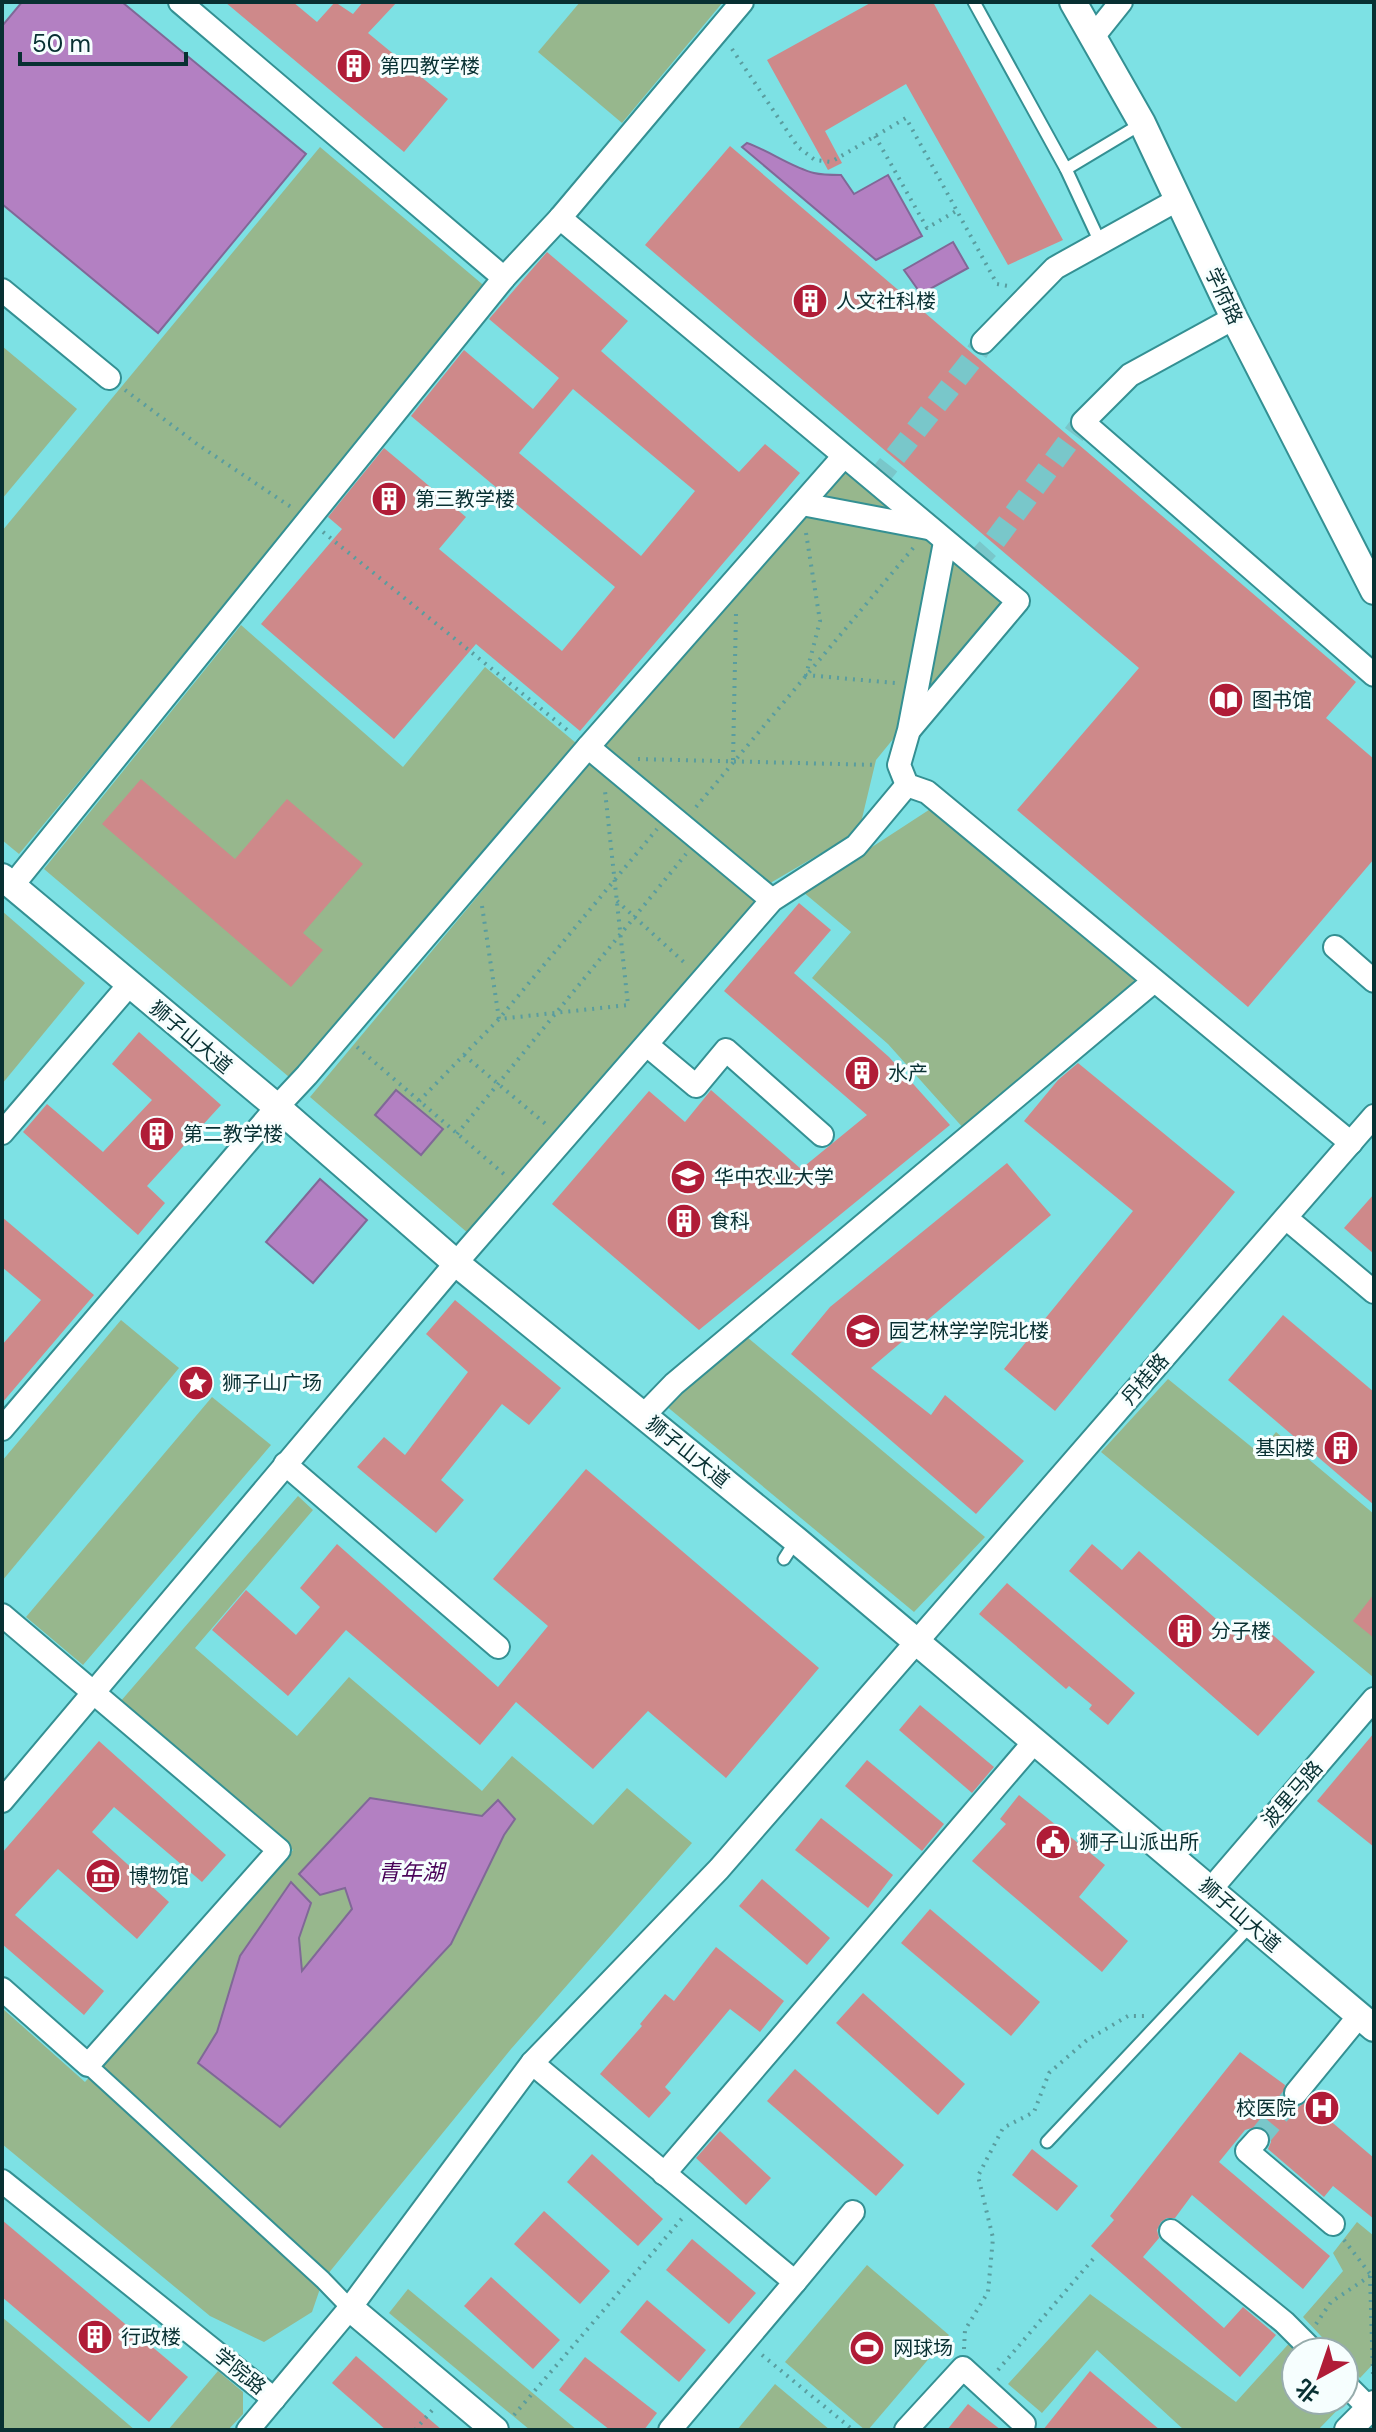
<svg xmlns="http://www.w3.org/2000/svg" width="1376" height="2432" font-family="'DM Sans','Noto Sans SC',sans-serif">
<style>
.built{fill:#7de1e4;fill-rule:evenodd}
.green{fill:#97b78d}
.water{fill:#b380c2;stroke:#806897;stroke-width:2}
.building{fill:#ce898a;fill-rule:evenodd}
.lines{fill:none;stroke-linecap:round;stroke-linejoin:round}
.minor-tunnel{stroke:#79c7ca;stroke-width:22;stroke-dasharray:22 11;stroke-linecap:butt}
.service-casing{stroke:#349093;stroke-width:15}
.pedestrian-casing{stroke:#349093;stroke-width:20}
.minor-casing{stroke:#349093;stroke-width:26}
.tertiary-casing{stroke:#349093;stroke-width:30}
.path{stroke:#599d9f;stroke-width:4;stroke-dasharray:2 6;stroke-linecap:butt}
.service{stroke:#fff;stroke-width:11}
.pedestrian{stroke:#fff;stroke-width:16}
.minor{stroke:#fff;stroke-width:22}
.tertiary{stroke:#fff;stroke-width:26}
.labels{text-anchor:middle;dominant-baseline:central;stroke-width:6;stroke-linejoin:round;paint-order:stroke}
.poi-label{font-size:20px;fill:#083032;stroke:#f6fefe;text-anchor:start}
.street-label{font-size:20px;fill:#083032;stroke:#f6fefe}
.water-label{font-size:22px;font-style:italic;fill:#490359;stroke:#f6fefe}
</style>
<rect width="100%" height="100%" fill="#95edf0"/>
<path class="built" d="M2,2H1374V2430H2ZM1296,2352H1344V2400H1296Z"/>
<g class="green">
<polygon points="580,2 723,2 622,123 538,52"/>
<polygon points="320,147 488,289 19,854 2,840 2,531"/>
<polygon points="2,346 77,409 2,499"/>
<polygon points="843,469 1004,603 876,760 859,831 772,882 469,1234 310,1097 604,745"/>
<polygon points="241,625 403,767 485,667 576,743 289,1077 44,869"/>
<polygon points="938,804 1142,980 965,1130 888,1044 812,978 851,932 803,892"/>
<polygon points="2,911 85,983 2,1084"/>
<polygon points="121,1320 179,1368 2,1581 2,1461"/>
<polygon points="747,1337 985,1537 914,1612 665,1405"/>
<polygon points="1168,1379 1259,1453 1276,1432 1374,1514 1373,1677 1101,1452"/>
<polygon points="212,1397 271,1445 83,1665 26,1617"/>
<polygon points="298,1496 313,1510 195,1648 297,1736 349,1677 482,1791 512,1756 593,1825 627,1788 692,1843 511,2049 323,2280 312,2312 264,2342 210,2316 2,2144 2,2008 85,2082 293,1850 120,1702"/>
<polygon points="1357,2222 1374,2236 1374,2363 1360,2378 1344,2361 1344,2352 1336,2352 1303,2317 1343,2271 1333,2253"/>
<polygon points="867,2265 949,2335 868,2430 865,2430 785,2362"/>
<polygon points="408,2289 577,2430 530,2430 389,2313"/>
<polygon points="1090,2294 1236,2402 1293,2339 1305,2352 1296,2352 1296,2400 1344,2400 1344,2394 1348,2399 1318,2430 1184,2430 1097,2350 1042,2413 1008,2384"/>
<polygon points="2,2317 135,2430 2,2430"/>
<polygon points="218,2371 243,2392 243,2414 228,2430 168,2430"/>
<polygon points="775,2384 830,2430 737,2430"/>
</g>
<g class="water">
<polygon points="22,2 122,2 306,154 158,333 2,204 2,26"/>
<path d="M747,143C770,151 791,167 814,173C822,175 832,175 841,175L854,194L888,175L922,236L876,260L742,147Z"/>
<polygon points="953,242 968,268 921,294 904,270"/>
<polygon points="396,1090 443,1129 421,1155 375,1115"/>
<polygon points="320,1179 367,1220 313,1283 266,1242"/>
<polygon points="370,1798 482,1816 498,1800 515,1819 504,1835 451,1944 280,2127 198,2063 217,2032 240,1956 291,1882 311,1903 299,1938 302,1971 352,1909 345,1888 320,1895 299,1874"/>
</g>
<g class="building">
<polygon points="225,2 293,2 317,22 335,2 353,14 363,2 397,2 368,33 448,99 404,152"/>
<polygon points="872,2 933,2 1063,240 1008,265 906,84 825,131 842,163 828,170 767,60"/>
<polygon points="730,146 1356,682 1326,718 1374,759 1374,859 1248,1007 1017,810 1139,668 645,245"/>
<path d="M547,252L628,321L601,351L739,472L765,444L800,473L580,731L476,644L394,739L261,624L342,529L328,517L384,448L466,517L439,549L562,651L615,587L411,416L464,350L533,409L559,378L489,319ZM573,389L695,491L641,556L519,453Z"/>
<polygon points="141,779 235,859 287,799 363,864 303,933 323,950 291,987 102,824"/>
<polygon points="799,903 831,930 794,973 889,1057 950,1125 699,1330 552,1204 649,1091 685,1122 711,1090 801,1169 867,1115 724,991"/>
<polygon points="139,1032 221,1105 147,1186 165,1203 138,1235 23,1132 47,1104 103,1152 152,1100 112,1064"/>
<polygon points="1078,1063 1235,1192 1055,1411 1004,1369 1133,1211 1024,1121 1058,1080"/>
<polygon points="1007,1163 1051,1215 871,1368 931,1415 945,1395 1024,1461 976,1514 791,1354 830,1307"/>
<polygon points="1374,1194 1374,1254 1344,1228"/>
<polygon points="2,1217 94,1295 2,1403 2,1345 41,1300 2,1267"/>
<polygon points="455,1300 561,1388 529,1425 502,1404 441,1480 464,1500 436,1533 357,1467 384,1437 405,1455 468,1372 426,1334"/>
<polygon points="1283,1315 1374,1392 1374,1505 1228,1380"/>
<polygon points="586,1469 819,1668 726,1778 648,1711 593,1769 516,1702 480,1745 346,1630 288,1696 212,1630 246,1590 296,1635 320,1607 300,1588 337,1544 498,1687 548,1626 493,1579"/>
<polygon points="1092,1544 1122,1570 1139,1551 1241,1641 1258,1622 1315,1672 1258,1736 1069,1571"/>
<polygon points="1007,1583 1135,1693 1108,1725 1089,1709 1092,1705 1069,1686 1066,1689 979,1614"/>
<polygon points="1374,1594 1374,1638 1353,1621"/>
<polygon points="920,1705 994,1767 972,1793 899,1730"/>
<polygon points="1374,1733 1374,1847 1317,1801"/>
<polygon points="99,1741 226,1855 202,1882 114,1807 92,1832 169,1902 137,1939 58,1869 15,1915 104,1991 84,2015 2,1944 2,1853"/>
<polygon points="867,1760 944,1824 922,1851 845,1786"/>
<polygon points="1019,1795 1105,1865 1079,1897 1128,1941 1102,1972 972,1861 1006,1824 1000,1819"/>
<polygon points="821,1818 893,1875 868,1908 795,1850"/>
<polygon points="762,1879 830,1938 807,1965 739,1906"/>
<polygon points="930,1909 1040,2002 1011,2036 901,1943"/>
<polygon points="716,1947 784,2001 760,2032 730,2009 665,2087 671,2093 649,2118 600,2074 642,2026 640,2024 665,1994 674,2001"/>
<polygon points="863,1993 965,2084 938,2115 836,2023"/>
<polygon points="1240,2052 1285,2085 1283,2097 1288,2104 1300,2106 1307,2101 1374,2158 1374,2219 1333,2186 1324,2197 1268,2149 1271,2142 1270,2135 1266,2129 1259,2126 1245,2130 1219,2162 1330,2256 1303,2289 1192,2195 1175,2218 1167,2218 1161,2222 1157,2230 1159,2238 1143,2257 1224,2328 1243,2307 1276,2335 1240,2377 1091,2246 1114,2220 1110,2216"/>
<polygon points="795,2069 904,2165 876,2196 767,2101"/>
<polygon points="720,2131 771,2178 746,2205 696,2158"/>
<polygon points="1032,2149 1078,2186 1057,2211 1012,2175"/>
<polygon points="592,2154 663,2219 638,2246 567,2182"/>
<polygon points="544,2211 610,2271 580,2304 514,2244"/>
<polygon points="2,2220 188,2377 149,2422 2,2297"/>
<polygon points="692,2239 756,2293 729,2324 666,2270"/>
<polygon points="491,2277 560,2340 533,2369 464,2306"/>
<polygon points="647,2300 706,2350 679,2382 620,2332"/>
<polygon points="356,2356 442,2430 386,2430 332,2383"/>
<polygon points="585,2357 657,2413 644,2430 610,2430 559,2390"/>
<polygon points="1090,2371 1160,2430 1043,2430"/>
<polygon points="968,2404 1001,2430 947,2430"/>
</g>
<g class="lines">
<g class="minor-tunnel">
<polyline points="875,482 974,357 983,342"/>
<polyline points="973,565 993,543 1083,422"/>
<polyline points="1257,2140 1296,2093"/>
</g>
<defs>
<g id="service">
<polyline points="974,2 1066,169 1100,242"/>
<polyline points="1066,169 1141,124"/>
<polyline points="784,1559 796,1540"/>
<polyline points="1047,2142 1251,1925"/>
</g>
<polyline id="pedestrian" points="88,2065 323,2280 350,2308"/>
<g id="minor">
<polyline points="180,2 504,278"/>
<polyline points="1093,37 1121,2"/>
<polyline points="560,218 1018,601 911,728"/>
<polyline points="2,290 109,378"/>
<polyline points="1234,318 1130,375 1083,422 1374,675"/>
<polyline points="983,342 1055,268 1179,199"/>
<polyline points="802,504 928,528"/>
<polyline points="945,542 909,730 899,765 907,785 927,792 1351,1143"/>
<polyline points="588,747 772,900"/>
<polyline points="12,886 504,278 560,218 742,2"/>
<polyline points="1335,947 1374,981"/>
<polyline points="647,1045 696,1086 726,1050 822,1135"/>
<polyline points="2,1133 129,985"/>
<polyline points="1286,1218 1374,1292"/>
<polyline points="643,1416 674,1384 1154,981"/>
<polyline points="2,1429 277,1107 307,1075 588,747 843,457"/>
<polyline points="285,1464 498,1647"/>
<polyline points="2,1615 279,1850 88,2065 2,1989"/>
<polyline points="2,1801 456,1263 772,900 856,846 907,785"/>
<polyline points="1211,1889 1374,1699"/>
<polyline points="532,2063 795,2282 670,2430"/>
<polyline points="1296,2093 1359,2016"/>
<polyline points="1257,2140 1247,2151 1333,2224"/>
<polyline points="664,2174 1035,1741"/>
<polyline points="2,2181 274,2399"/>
<polyline points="1171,2231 1284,2322 1314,2352"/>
<polyline points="795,2282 853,2212"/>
<polyline points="1344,2383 1369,2408"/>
<polyline points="248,2430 350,2308 532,2063 719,1869 1374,1116"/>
<polyline points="906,2430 963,2368 1024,2424"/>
</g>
<g id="tertiary">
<polyline points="1073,2 1142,123 1234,318 1374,591"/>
<polyline points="2,877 277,1107 456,1263 796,1540 1374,2028"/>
<polyline points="350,2308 495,2430"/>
<polyline points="1348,2430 1374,2404"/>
</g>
</defs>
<use href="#service" class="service-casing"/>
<use href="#pedestrian" class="pedestrian-casing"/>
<use href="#minor" class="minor-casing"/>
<use href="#tertiary" class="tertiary-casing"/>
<g class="path">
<polyline points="732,49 798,147 815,160 831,162 906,118 997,284 1008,286"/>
<polyline points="875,136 927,228 956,211"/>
<polyline points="125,390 197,444 291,507"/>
<polyline points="323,532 571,733"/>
<polyline points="806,533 820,621 806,675 895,683"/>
<polyline points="638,759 877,765"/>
<polyline points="733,760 736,613"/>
<polyline points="696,807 914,547"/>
<polyline points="617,901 687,965"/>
<polyline points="482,906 499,1019 628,1005 605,791"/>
<polyline points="357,1047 505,1175"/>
<polyline points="464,1055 548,1126"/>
<polyline points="419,1101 499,1019 657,829"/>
<polyline points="457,1134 686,854"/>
<polyline points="1344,2240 1374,2279"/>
<polyline points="1370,2276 1373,2375"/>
<polyline points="1316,2324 1331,2302 1370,2276"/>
<polyline points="964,2349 965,2330 988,2292 993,2238 978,2176 1003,2128 1034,2112 1049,2073 1087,2040 1128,2016 1145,2016"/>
<polyline points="762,2355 853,2430"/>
<polyline points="998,2370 1094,2258"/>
<polyline points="514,2415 685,2215"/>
<polyline points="415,2430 434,2408"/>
</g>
<use href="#service" class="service"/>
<use href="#pedestrian" class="pedestrian"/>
<use href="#minor" class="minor"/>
<use href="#tertiary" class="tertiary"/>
</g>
<defs>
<symbol id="building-disc" viewBox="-11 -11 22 22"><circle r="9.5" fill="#b01c37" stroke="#f6fefe"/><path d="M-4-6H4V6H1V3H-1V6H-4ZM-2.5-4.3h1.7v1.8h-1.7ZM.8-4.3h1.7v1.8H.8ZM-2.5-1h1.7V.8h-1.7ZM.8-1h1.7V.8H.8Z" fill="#fff"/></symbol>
<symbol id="library-disc" viewBox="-11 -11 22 22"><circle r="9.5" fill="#b01c37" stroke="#f6fefe"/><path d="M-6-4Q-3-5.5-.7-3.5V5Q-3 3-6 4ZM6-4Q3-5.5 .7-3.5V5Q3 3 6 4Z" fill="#fff"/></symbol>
<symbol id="university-disc" viewBox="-11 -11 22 22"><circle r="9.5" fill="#b01c37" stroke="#f6fefe"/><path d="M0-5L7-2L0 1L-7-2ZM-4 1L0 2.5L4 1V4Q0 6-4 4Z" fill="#fff"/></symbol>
<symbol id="school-disc" viewBox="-11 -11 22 22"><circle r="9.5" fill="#b01c37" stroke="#f6fefe"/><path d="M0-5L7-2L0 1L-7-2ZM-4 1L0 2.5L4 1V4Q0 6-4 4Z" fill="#fff"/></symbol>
<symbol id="sight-disc" viewBox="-11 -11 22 22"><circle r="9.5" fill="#b01c37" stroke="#f6fefe"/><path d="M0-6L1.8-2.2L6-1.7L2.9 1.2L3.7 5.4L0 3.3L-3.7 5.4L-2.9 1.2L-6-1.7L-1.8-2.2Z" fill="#fff"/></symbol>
<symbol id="civic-disc" viewBox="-11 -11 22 22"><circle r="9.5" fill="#b01c37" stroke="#f6fefe"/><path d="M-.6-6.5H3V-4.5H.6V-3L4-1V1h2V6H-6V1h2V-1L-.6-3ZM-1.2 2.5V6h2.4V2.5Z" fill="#fff"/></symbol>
<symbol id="museum-disc" viewBox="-11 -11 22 22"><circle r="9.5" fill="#b01c37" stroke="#f6fefe"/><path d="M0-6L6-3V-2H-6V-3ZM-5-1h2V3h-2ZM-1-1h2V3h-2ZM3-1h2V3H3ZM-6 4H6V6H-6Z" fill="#fff"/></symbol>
<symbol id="hospital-disc" viewBox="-11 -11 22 22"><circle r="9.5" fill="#b01c37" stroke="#f6fefe"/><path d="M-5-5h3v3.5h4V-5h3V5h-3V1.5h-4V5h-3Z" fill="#fff"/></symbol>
<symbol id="stadium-disc" viewBox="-11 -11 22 22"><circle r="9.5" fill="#b01c37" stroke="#f6fefe"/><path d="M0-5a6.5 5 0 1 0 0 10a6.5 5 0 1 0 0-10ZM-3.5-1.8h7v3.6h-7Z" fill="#fff"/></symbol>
</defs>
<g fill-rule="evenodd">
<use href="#building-disc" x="334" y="46" width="40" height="40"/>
<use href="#building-disc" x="790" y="281" width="40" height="40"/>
<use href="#building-disc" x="369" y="479" width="40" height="40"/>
<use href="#library-disc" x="1206" y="680" width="40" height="40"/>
<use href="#building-disc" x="842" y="1053" width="40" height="40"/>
<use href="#building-disc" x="137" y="1114" width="40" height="40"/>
<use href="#university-disc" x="668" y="1157" width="40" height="40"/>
<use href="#building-disc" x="664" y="1201" width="40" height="40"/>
<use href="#school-disc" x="843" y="1311" width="40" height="40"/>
<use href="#sight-disc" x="176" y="1363" width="40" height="40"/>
<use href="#building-disc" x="1321" y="1428" width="40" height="40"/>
<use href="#building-disc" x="1165" y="1611" width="40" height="40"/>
<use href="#civic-disc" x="1033" y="1822" width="40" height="40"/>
<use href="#museum-disc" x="83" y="1856" width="40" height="40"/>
<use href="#hospital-disc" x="1302" y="2088" width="40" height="40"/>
<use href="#building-disc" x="75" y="2317" width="40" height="40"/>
<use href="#stadium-disc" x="847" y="2328" width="40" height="40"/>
</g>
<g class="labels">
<g class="poi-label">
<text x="380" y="66">第四教学楼</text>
<text x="836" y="301">人文社科楼</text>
<text x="415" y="499">第三教学楼</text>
<text x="1252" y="700">图书馆</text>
<text x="888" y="1073">水产</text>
<text x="183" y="1134">第二教学楼</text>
<text x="714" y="1177">华中农业大学</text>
<text x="710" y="1221">食科</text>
<text x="889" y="1331">园艺林学学院北楼</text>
<text x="222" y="1383">狮子山广场</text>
<text x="1315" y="1448" text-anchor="end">基因楼</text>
<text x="1211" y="1631">分子楼</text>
<text x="1079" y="1842">狮子山派出所</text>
<text x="129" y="1876">博物馆</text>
<text x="1296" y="2108" text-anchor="end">校医院</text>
<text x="121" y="2337">行政楼</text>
<text x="893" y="2348">网球场</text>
</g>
<g class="street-label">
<text transform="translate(1224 296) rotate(65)">学府路</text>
<text transform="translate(191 1037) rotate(40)">狮子山大道</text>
<text transform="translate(1145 1379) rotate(-49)">丹桂路</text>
<text transform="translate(688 1452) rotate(39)">狮子山大道</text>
<text transform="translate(1292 1794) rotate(-49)">波里马路</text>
<text transform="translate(1240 1915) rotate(41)">狮子山大道</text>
<text transform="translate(240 2371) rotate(39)">学院路</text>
</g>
<g class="water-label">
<text x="411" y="1872">青年湖</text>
</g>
</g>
<rect width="1376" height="2432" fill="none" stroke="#083032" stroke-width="8"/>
<g transform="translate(1320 2376) rotate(220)"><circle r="38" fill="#f6fefe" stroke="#97acac" stroke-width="2"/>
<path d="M0-6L14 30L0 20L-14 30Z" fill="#b01c37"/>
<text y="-12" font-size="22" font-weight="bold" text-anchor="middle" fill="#083032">北</text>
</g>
<path d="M20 52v12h166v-12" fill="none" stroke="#083032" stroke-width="4"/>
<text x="32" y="52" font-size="24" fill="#083032" stroke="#f6fefe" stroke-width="6" paint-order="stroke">50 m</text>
</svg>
